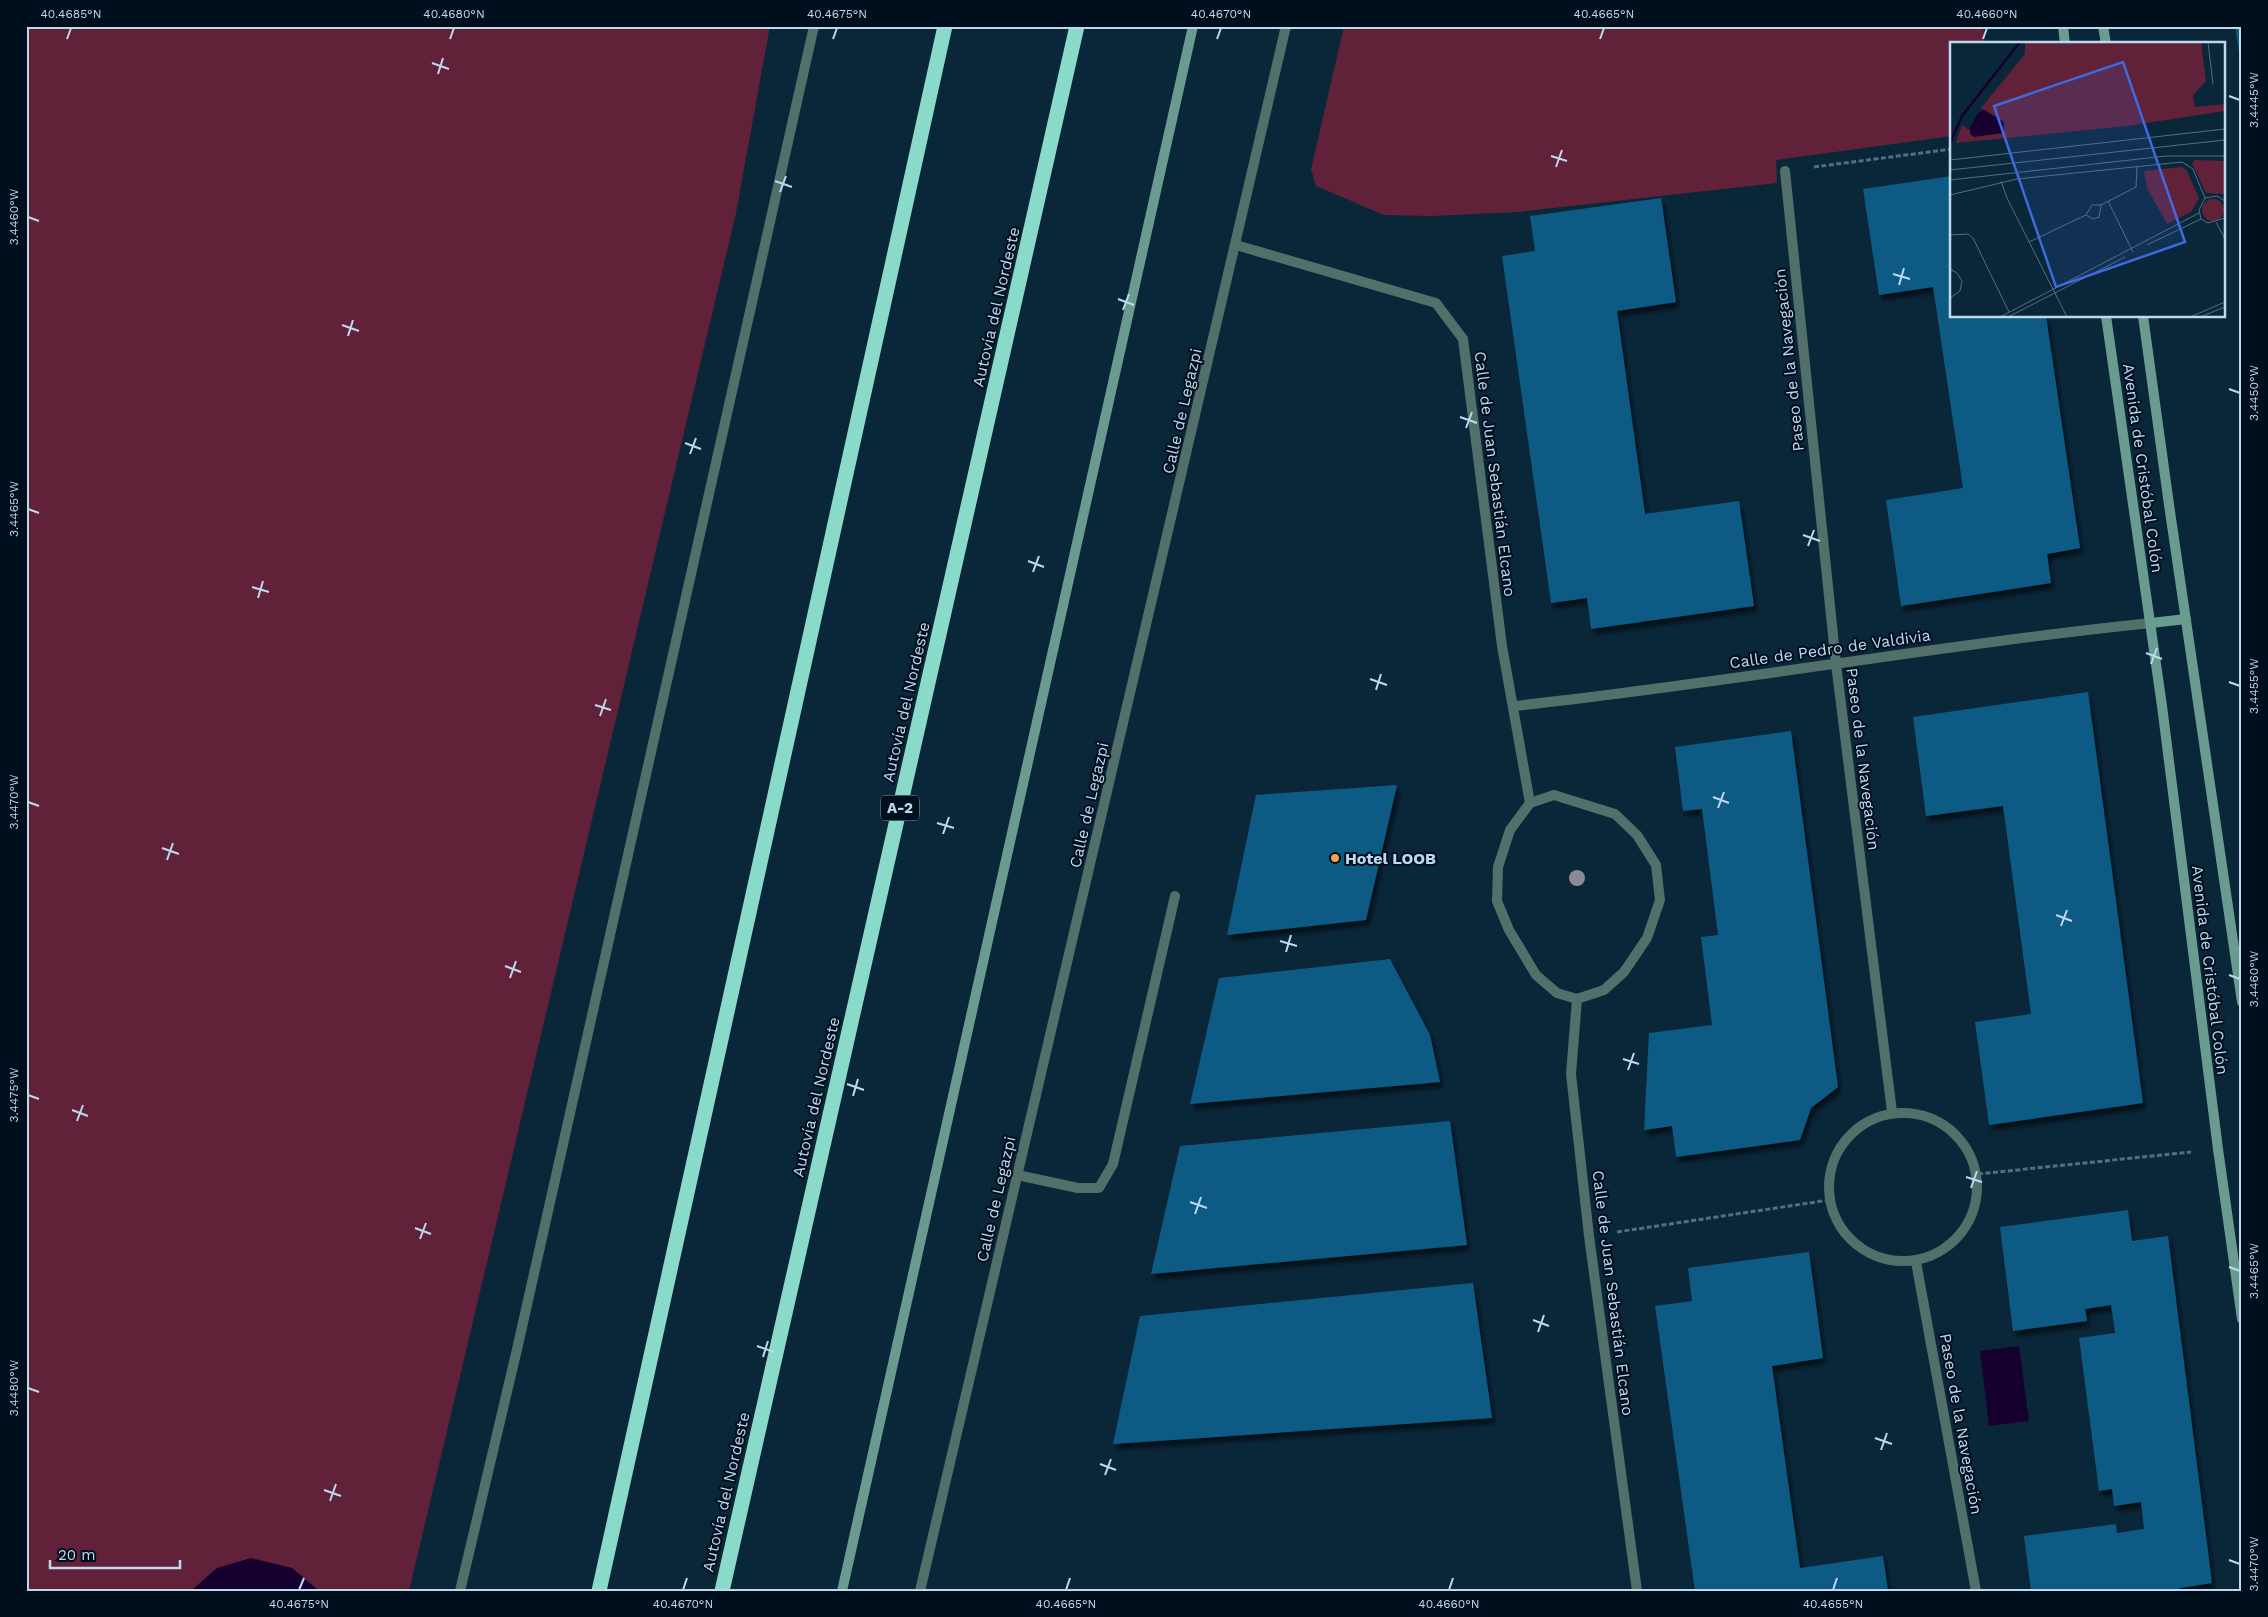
<svg xmlns="http://www.w3.org/2000/svg" width="2268" height="1617" font-family="'Work Sans',sans-serif">
<style>
.green{fill:#612239}
.water{fill:#160030}
.building{fill:#0c5a85;filter:url(#shadow)}
.lines{fill:none;stroke-linecap:round;stroke-linejoin:round}
.path{stroke:#526e82;stroke-width:3;stroke-dasharray:5 2.5;stroke-linecap:butt}
.lane{stroke:#517069;stroke-width:10}
.street{stroke:#517069;stroke-width:10}
.secondary{stroke:#699b91;stroke-width:10}
.highway{stroke:#8adaca;stroke-width:15}
.tree{fill:#8a8b96}
.ticks{fill:none;stroke:#bed9ee;stroke-width:2}
.poi-dot{fill:#f9a04d;stroke:#000f1d;stroke-width:2}
.labels{text-anchor:middle;dominant-baseline:central;stroke-width:4;stroke-linejoin:round;paint-order:stroke}
.shield{fill:#000f1d;stroke:#859caf;stroke-width:1}
.shield-label{font-size:15px;font-weight:bold;fill:#bed9ee}
.street-label{font-size:16px;fill:#bed9ee;stroke:#000f1d}
.poi-label{font-size:16px;font-weight:bold;fill:#bed9ee;stroke:#000f1d;text-anchor:start}
.inset-river{fill:none;stroke:#160030;stroke-width:2.5}
.inset-road{fill:none;stroke:#526e82;stroke-width:1}
.view{fill:#3d6adc;fill-opacity:0.15;stroke:#3d6adc;stroke-width:2.5}
.inset-edge{fill:none;stroke:#bed9ee;stroke-width:2.5}
.neatline{fill:none;stroke:#bed9ee;stroke-width:2}
.ticks-label{font-size:12px;text-anchor:middle;fill:#bed9ee}
</style>
<defs>
<filter id="shadow"><feDropShadow dx="3" dy="5.5" stdDeviation="2.5" flood-color="#0009"/></filter>
</defs>
<rect width="100%" height="100%" fill="#0a273a"/>
<g class="green">
<polygon points="26,26 770,26 736,213 409,1591 319,1591 292,1568 217,1568 191,1591 26,1591"/>
<polygon points="1344,26 1983,26 1985,44 1952,44 1952,136 1776,160 1777,183 1518,212 1431,216 1384,215 1316,186 1311,169"/>
</g>
<g class="water">
<polygon points="2019,1346 2029,1421 1989,1426 1980,1351"/>
<polygon points="251,1558 292,1568 319,1591 191,1591 217,1568"/>
</g>
<g class="building">
<polygon points="2235,26 2242,26 2242,66 2241,66"/>
<polygon points="1952,176 1952,316 2046,316 2080,548 2047,554 2051,583 1901,606 1886,500 1963,488 1933,287 1879,295 1863,189"/>
<polygon points="1661,198 1676,302 1617,311 1645,514 1739,501 1754,606 1591,629 1587,598 1551,603 1502,256 1535,251 1530,216"/>
<polygon points="2088,692 2143,1103 1989,1125 1975,1022 2031,1014 2003,806 1926,816 1913,717"/>
<polygon points="1791,731 1838,1087 1811,1108 1800,1140 1676,1157 1672,1126 1644,1130 1649,1033 1712,1025 1701,937 1718,935 1702,809 1683,811 1675,747"/>
<polygon points="1397,785 1366,920 1227,935 1256,795"/>
<polygon points="1390,959 1430,1035 1440,1082 1190,1104 1219,978"/>
<polygon points="1450,1121 1467,1245 1151,1274 1180,1146"/>
<polygon points="2128,1210 2132,1241 2168,1236 2212,1583 2180,1588 2180,1591 2031,1591 2024,1536 2116,1524 2117,1533 2144,1529 2141,1502 2114,1506 2112,1489 2099,1491 2079,1338 2115,1333 2111,1305 2085,1309 2087,1321 2013,1331 2000,1227"/>
<polygon points="1809,1252 1823,1358 1772,1366 1800,1568 1883,1556 1888,1591 1695,1591 1655,1306 1692,1301 1688,1268"/>
<polygon points="1473,1283 1492,1418 1113,1444 1140,1316"/>
</g>
<g class="lines">
<g class="path">
<polyline points="1814,167 1952,149"/>
<polyline points="1978,1174 2191,1152"/>
<polyline points="1617,1232 1829,1200"/>
</g>
<g class="lane">
<polyline points="1017,1175 1078,1188 1099,1188 1113,1164 1175,896"/>
<polyline points="460,1591 518,1345 814,26"/>
</g>
<g class="street">
<polyline points="1785,171 1836,664 1892,1112"/>
<polyline points="1236,245 1436,303 1463,339 1502,646 1530,803 1510,830 1498,867 1497,901 1509,930 1536,975 1557,993 1577,999 1604,990 1624,972 1647,938 1660,900 1656,865 1637,835 1615,814 1554,795 1530,803"/>
<path d="M1514,706C1727,683 1938,645 2151,623"/>
<polyline points="1577,999 1571,1074 1589,1236 1637,1591"/>
<circle cx="1903" cy="1187" r="74"/>
<polyline points="1916,1262 1976,1591"/>
<polyline points="920,1591 1286,26"/>
</g>
<g class="secondary">
<polyline points="2063,26 2065,44"/>
<polyline points="2103,26 2106,44"/>
<polyline points="2106,316 2162,706 2218,1149 2242,1319"/>
<path d="M2143,316C2174,545 2207,774 2242,1002"/>
<polyline points="2151,623 2186,619"/>
<polyline points="842,1591 1193,26"/>
</g>
<g class="highway">
<polyline points="599,1591 945,26"/>
<polyline points="722,1591 1077,26"/>
</g>
</g>
<circle class="tree" cx="1577" cy="878" r="8"/>
<path class="ticks" d="M67,39L71,28M450,39L454,28M833,39L837,28M1217,39L1221,28M1600,39L1604,28M1983,39L1987,28M432,63L449,69M438,74L443,58M2229,96L2240,100M1551,156L1567,161M1556,167L1562,150M775,181L792,187M780,192L786,176M28,217L39,221M1893,274L1910,279M1899,285L1904,268M1118,299L1134,305M1123,310L1129,294M342,325L359,331M348,336L353,320M2229,389L2240,393M1460,417L1477,423M1466,428L1472,412M685,443L701,449M690,454L696,438M28,509L39,513M1803,535L1820,541M1808,546L1814,530M1028,561L1044,567M1033,572L1039,556M252,587L269,592M258,598L263,581M2146,653L2162,659M2151,664L2157,648M1370,679L1387,685M2229,682L2240,686M1376,690L1381,674M595,705L611,710M600,716L606,699M1713,797L1729,803M28,802L39,806M1718,808L1724,792M937,823L954,828M943,834L949,817M162,848L179,854M167,860L173,843M2056,915L2072,921M2061,926L2067,910M1280,941L1297,946M1286,952L1291,935M505,966L521,972M2229,975L2240,979M510,978L516,961M1623,1059L1639,1064M1628,1070L1634,1053M847,1084L864,1090M28,1095L39,1099M853,1096L858,1079M72,1110L88,1116M77,1121L83,1105M1966,1177L1982,1182M1971,1188L1977,1171M1190,1202L1207,1208M1195,1214L1201,1197M415,1228L431,1234M420,1239L426,1223M2229,1267L2240,1271M1533,1320L1549,1326M1538,1332L1544,1315M757,1346L774,1352M763,1357L768,1341M28,1388L39,1392M1875,1438L1892,1444M1881,1450L1887,1433M1100,1464L1116,1470M1105,1475L1111,1459M324,1490L341,1496M330,1501L336,1484M2229,1560L2240,1564M299,1590L304,1578M683,1590L687,1578M1066,1590L1070,1578M1449,1590L1453,1578M1833,1590L1837,1578"/>
<circle class="poi-dot" cx="1335" cy="858" r="5"/>
<g class="labels">
<rect class="shield" x="881" y="795.5" width="38" height="25" rx="4"/>
<g class="shield-label">
<text x="900" y="808">A-2</text>
</g>
<g class="street-label">
<text transform="translate(996 307) rotate(-77)">Autovía del Nordeste</text>
<text transform="translate(1789 360) rotate(-96)">Paseo de la Navegación</text>
<text transform="translate(1182 411) rotate(-77)">Calle de Legazpi</text>
<text transform="translate(2143 468) rotate(82)">Avenida de Cristóbal Colón</text>
<text transform="translate(1495 474) rotate(83)">Calle de Juan Sebastián Elcano</text>
<text transform="translate(1830 649) rotate(-8)">Calle de Pedro de Valdivia</text>
<text transform="translate(906 702) rotate(-77)">Autovía del Nordeste</text>
<text transform="translate(1863 759) rotate(83)">Paseo de la Navegación</text>
<text transform="translate(1089 805) rotate(-77)">Calle de Legazpi</text>
<text transform="translate(2210 970) rotate(83)">Avenida de Cristóbal Colón</text>
<text transform="translate(816 1097) rotate(-77)">Autovía del Nordeste</text>
<text transform="translate(996 1199) rotate(-77)">Calle de Legazpi</text>
<text transform="translate(1613 1293) rotate(83)">Calle de Juan Sebastián Elcano</text>
<text transform="translate(1961 1424) rotate(80)">Paseo de la Navegación</text>
<text transform="translate(726 1492) rotate(-77)">Autovía del Nordeste</text>
</g>
<g class="poi-label">
<text x="1345" y="858">Hotel LOOB</text>
</g>
</g>
<g transform="translate(1950 42)">
<rect width="275" height="275" fill="#0a273a"/>
<path d="M75,0H251L256,39L243,53L245,65L275,62V69L176,84L6,101L12,83L19,88L54,89V80L31,66L75,12ZM245,118L275,119V152L256,151L242,121ZM232,125L237,129L249,156L241,170L217,182L197,146L194,129ZM252 168a11 11 0 1 1 22 0a11 11 0 1 1-22 0Z" fill="#612239"/>
<path d="M34,68L54,80L53,91L24,95L20,92V86L28,71Z" fill="#160030"/>
<path class="inset-river" d="M1,99L12,74L70,0"/>
<path class="inset-road" d="M258,0L263,42M0,118L275,87M0,128L275,98M0,138L216,114H275M51,139L57,156L117,275M0,153L67,137L232,120L243,127L255,156M158,159L183,210M275,159L267,154L255,156L249,168L251,177L258,181L275,176M151,163L149,175L143,177L136,173L142,163H151L186,145L187,125M266,180L275,197M0,193L18,192L23,196L59,270M79,200L136,173M197,203L251,177M0,227L7,231L12,239L10,249L0,256M50,275L249,171M58,275L175,215M240,275L275,260M250,275L275,265"/>
<path class="view" d="M173,20L235,200L106,245L44,64Z"/>
<rect width="275" height="275" class="inset-edge"/>
</g>
<rect width="2268" height="1617" fill="none" stroke="#000f1d" stroke-width="55"/>
<path d="M50 1560v8h130v-8" fill="none" stroke="#bed9ee" stroke-width="2.5"/>
<text x="58" y="1560" font-size="15" fill="#bed9ee" stroke="#000f1d" stroke-width="4" paint-order="stroke">20 m</text>
<rect x="28" y="28" width="2212" height="1562" class="neatline"/>
<g class="ticks-label">
<text x="71" y="18">40.4685°N</text>
<text x="454" y="18">40.4680°N</text>
<text x="837" y="18">40.4675°N</text>
<text x="1221" y="18">40.4670°N</text>
<text x="1604" y="18">40.4665°N</text>
<text x="1987" y="18">40.4660°N</text>
<text transform="translate(2254 100) rotate(-90)" y="4">3.4445°W</text>
<text transform="translate(14 217) rotate(-90)" y="4">3.4460°W</text>
<text transform="translate(2254 393) rotate(-90)" y="4">3.4450°W</text>
<text transform="translate(14 509) rotate(-90)" y="4">3.4465°W</text>
<text transform="translate(2254 686) rotate(-90)" y="4">3.4455°W</text>
<text transform="translate(14 802) rotate(-90)" y="4">3.4470°W</text>
<text transform="translate(2254 979) rotate(-90)" y="4">3.4460°W</text>
<text transform="translate(14 1095) rotate(-90)" y="4">3.4475°W</text>
<text transform="translate(2254 1271) rotate(-90)" y="4">3.4465°W</text>
<text transform="translate(14 1388) rotate(-90)" y="4">3.4480°W</text>
<text transform="translate(2254 1564) rotate(-90)" y="4">3.4470°W</text>
<text x="299" y="1608">40.4675°N</text>
<text x="683" y="1608">40.4670°N</text>
<text x="1066" y="1608">40.4665°N</text>
<text x="1449" y="1608">40.4660°N</text>
<text x="1833" y="1608">40.4655°N</text>
</g>
</svg>
